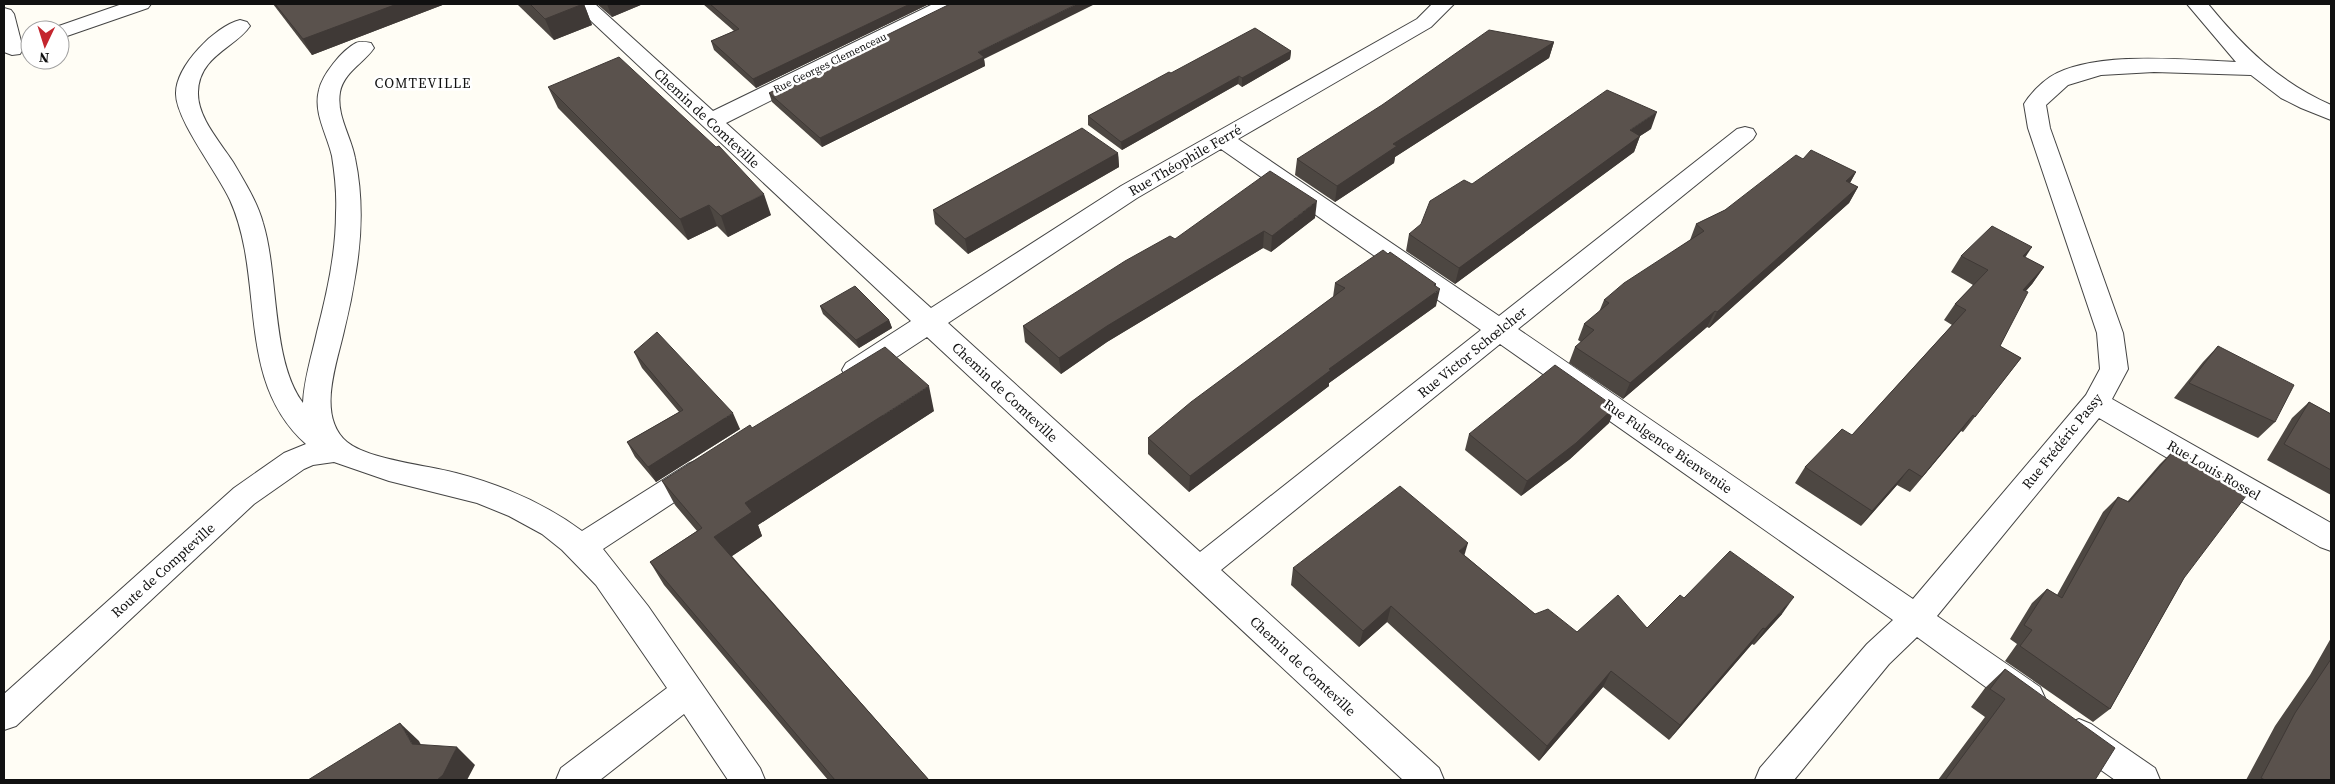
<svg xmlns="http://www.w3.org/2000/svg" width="2335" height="784" font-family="'Source Serif 4',serif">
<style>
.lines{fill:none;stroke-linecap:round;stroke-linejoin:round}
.minor-casing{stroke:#444;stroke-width:2}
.minor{fill:#fff;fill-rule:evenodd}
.wall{fill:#4d4742}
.shaded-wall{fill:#3f3936}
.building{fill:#5a524d;stroke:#3f3936}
.labels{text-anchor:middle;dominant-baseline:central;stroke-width:5;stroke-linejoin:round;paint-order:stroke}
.far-street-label{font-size:11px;fill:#111;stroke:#fff}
.far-quarter-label{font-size:14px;letter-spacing:1px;fill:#111;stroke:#fff}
.street-label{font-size:14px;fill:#111;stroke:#fff}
</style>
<rect width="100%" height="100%" fill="#fffdf5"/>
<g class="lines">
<defs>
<g id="minor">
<polygon points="122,4 151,4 148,8 67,36 60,38 60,30 51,30 53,28"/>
<path d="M573,4H595L713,111L933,4H959L956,8L726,123L931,308L1121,186L1417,19L1432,4H1454L1431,27L1238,139L1499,316L1737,129L1745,127L1753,129L1756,134L1753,139L1518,329L1913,599L2086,395L2100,369L2097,333L2028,128L2024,104C2030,94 2041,83 2050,77C2093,50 2187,60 2236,62L2187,4H2208C2243,47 2279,82 2331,105V120L2301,108L2281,98L2251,75L2154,72L2101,75L2068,85L2046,105L2050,128L2123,333L2128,369L2112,399L2331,523V551L2320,547L2099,418L1937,616L2040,687L2045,698L2040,709L2028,713L2016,709L1917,637L1889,664L1794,780H1755L1760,768L1867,644L1893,620L1500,344L1221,570L1439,768L1444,780H1403L927,337L866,377L856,380L846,377L842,370L846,363L911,321ZM1221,149L1481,330L1200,552L948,323L1137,198Z"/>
<polygon points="4,8 11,10 14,14 23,49 20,54 12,55 4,52"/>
<path d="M240,20L247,22L250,26C235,48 199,56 198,92C197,117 220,142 233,162C244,181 257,201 263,223C279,275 271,361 303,403C304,379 312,355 317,332C327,293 336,253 336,213C337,194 335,175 332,156C327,134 313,113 319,90C322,75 342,50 356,43C361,41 365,42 371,43L374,48C363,64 344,72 340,92C336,115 351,136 355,158C363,196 362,234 356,271C353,291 349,311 344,331C337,363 316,416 347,442C369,460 427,465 456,473C502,485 544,503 582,531L688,464L698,460L708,464L712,472L708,480L603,549L648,606L760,768L765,780H728L684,714L600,780H556L561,768L667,688L596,585L562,550L542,534L509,516L477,503L389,481L334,462L313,465L304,469L254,504L16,726L4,730V694L234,488L284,453L306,444C234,380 266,280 230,200C218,173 175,119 176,93C176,66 215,26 240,20Z"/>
<polygon points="2079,719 2091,724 2155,768 2160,780 2115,780 2067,746 2062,735 2067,724"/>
</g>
</defs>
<use href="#minor" class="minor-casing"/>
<use href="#minor" class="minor"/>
</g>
<g class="wall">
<polygon points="273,4 445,4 312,55"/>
<polygon points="517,4 584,4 592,25 554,40"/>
<polygon points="597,4 643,4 612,17"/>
<polygon points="703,4 929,4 756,88 714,50 711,41 734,31"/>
<polygon points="1554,42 1549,58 1395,157 1394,163 1335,202 1295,175 1297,159"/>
<polygon points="1291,51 1290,59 1242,87 1238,84 1122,150 1088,125 1088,116 1171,73"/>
<polygon points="984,59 985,66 822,147 772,102 769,93"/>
<polygon points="548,87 771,215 728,237 717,226 688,240 558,108"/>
<polygon points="1651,129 1640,136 1634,152 1455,284 1406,251 1409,234"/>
<polygon points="1118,153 1119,167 968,254 935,224 933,210 1010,168"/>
<polygon points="1803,159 1856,172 1850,183 1858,187 1849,203 1709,328 1707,327 1623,399 1569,363 1575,347 1581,342 1578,340 1584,324 1599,312 1604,300 1690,240 1696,224 1725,210"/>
<polygon points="1315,218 1271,252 1263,248 1107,342 1061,374 1025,342 1023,326 1175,239"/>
<polygon points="1961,256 2025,258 2044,267 2032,284 2026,291 2000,346 2021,358 1963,432 1961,431 1910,492 1897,485 1861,526 1795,483 1805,467 1852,435 1952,325 1944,320 1955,304 1973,285 1951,272"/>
<polygon points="1335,283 1436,284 1435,286 1436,306 1329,383 1329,386 1189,492 1148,454 1148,438 1333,297"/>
<polygon points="820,306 889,320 892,328 859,348 823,314"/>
<polygon points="2218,346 2275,422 2258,438 2174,398 2203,362"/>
<polygon points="634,352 740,429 656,482 635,457 627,442 679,412 642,368"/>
<polygon points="2309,402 2331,414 2331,495 2267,460 2292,418"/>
<polygon points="1615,407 1609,423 1570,459 1521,496 1465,450 1469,434"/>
<polygon points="934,411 758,525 762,536 732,556 929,780 828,780 664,585 650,562 697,531 675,505 662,481 752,428"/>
<polygon points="2175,449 2184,578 2110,709 2093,722 2005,661 2017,644 2010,639 2032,603 2047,589 2057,595 2103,512 2118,497 2127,502 2160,464"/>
<polygon points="1464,555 1535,614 1577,632 1647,628 1684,598 1782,614 1754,645 1752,644 1669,740 1603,687 1539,761 1387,622 1359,647 1291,585 1293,568"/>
<polygon points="2331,638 2331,780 2246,780 2275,726 2310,675"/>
<polygon points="2005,669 2095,780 1938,780 1985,717 1971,707 1985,688"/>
</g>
<g class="shaded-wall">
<polygon points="397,4 445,4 312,55 303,39"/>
<polygon points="584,4 592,25 554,40 545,19"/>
<polygon points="607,4 643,4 612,17"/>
<polygon points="910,4 929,4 756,88 753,79"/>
<polygon points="1077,4 1095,4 984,59 985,66 822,147 820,138 978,52"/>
<polygon points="1554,42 1549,58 1395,157 1394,163 1335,202 1337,186 1393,144"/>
<polygon points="1291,51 1290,59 1242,87 1242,78"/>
<polygon points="1239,76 1238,84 1122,150 1121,142"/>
<polygon points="1657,112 1651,129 1640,136 1634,152 1455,284 1459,268 1630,130"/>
<polygon points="1118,153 1119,167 968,254 965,239"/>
<polygon points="1856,172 1847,188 1846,181"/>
<polygon points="1858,187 1849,203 1709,328 1717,312"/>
<polygon points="764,194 771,215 728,237 721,216"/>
<polygon points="1317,201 1315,218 1271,252 1272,236"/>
<polygon points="709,205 717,226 688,240 680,219"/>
<polygon points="1264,231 1263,248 1107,342 1061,374 1059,358 1107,326"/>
<polygon points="2032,247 2021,264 2023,256"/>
<polygon points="2044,267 2032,284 2012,306 2023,290"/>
<polygon points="1436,284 1434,294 1440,289 1436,306 1329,383 1329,386 1189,492 1190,476"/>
<polygon points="1715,311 1707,327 1623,399 1630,383"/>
<polygon points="889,320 892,328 859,348 856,340"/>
<polygon points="929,386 934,411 758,525 762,536 726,560 714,537 745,503"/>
<polygon points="1615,407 1609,423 1570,459 1521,496 1527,481"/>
<polygon points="733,413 740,429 656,482 648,467"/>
<polygon points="1973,415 1961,431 1910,492 1922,477"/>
<polygon points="1909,469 1897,485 1861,526 1872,511"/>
<polygon points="1468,543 1463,560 1459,551"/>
<polygon points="1794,597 1782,614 1754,645 1765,629"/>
<polygon points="1391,606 1387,622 1359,647 1363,631"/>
<polygon points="1763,628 1752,644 1669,740 1680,725"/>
<polygon points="1611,671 1603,687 1539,761 1547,746"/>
<polygon points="400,723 419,741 430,762 412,744"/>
<polygon points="457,747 475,765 467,780 437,780"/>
</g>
<g class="building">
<polygon points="275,4 397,4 303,39"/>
<polygon points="530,4 583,4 545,19"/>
<polygon points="710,4 910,4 753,79 711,41 739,29"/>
<polygon points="950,4 1077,4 978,52 984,57 820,138 769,93"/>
<polygon points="1255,28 1291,51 1242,78 1239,76 1121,142 1088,116 1169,72 1171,73"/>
<polygon points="1489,30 1554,42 1393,144 1397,146 1337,186 1297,159 1382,105"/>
<polygon points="619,57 716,147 719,146 764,194 721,216 709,205 680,219 548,87"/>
<polygon points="1607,90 1657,112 1630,130 1640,136 1459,268 1409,234 1421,224 1430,201 1464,180 1472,184"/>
<polygon points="1082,128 1118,153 965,239 933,210"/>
<polygon points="1811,150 1856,172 1846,181 1858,187 1717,312 1715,311 1630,383 1575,347 1594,330 1584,324 1609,303 1604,300 1624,283 1704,231 1696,224 1725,210 1796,155 1803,159"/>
<polygon points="1270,171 1317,201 1272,236 1264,231 1107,326 1059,358 1023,326 1125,261 1170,236 1175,239"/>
<polygon points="1992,226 2032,247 2023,256 2044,267 2023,290 2028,292 2000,346 2021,358 1975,417 1973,415 1922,477 1909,469 1872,511 1805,467 1842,429 1852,435 1966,310 1955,304 1988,270 1961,256"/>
<polygon points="1383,250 1388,254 1390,252 1436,284 1434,285 1440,289 1329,369 1331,370 1190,476 1148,438 1191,402 1345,288 1335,283"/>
<polygon points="855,286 889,320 856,340 820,306"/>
<polygon points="657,332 733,413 648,467 627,442 683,410 634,352"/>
<polygon points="2218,346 2294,385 2275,422 2189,383"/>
<polygon points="885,347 929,386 745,503 752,512 714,537 929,780 835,780 650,562 702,528 662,481 750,425 752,428"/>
<polygon points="1555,365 1615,407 1576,443 1527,481 1469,434"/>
<polygon points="2309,402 2331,414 2331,470 2284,444"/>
<polygon points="2175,449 2249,492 2184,578 2110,709 2020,646 2032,630 2024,625 2047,589 2062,598 2118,497 2129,502"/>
<polygon points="1400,486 1468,543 1459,551 1535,614 1548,609 1577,632 1618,595 1647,628 1680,595 1684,598 1730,551 1794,597 1765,629 1763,628 1680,725 1611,671 1547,746 1391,606 1363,631 1293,568"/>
<polygon points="2331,659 2331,780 2265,780 2261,778 2295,713"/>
<polygon points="2005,669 2115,748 2095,780 1945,780 2005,699 1990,689"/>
<polygon points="400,723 412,744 457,747 443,775 437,780 308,780"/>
</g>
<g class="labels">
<g class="far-street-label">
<text transform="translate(830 63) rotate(-26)">Rue Georges Clemenceau</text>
</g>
<g class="far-quarter-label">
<text x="423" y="83">COMTEVILLE</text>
</g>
<g class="street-label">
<text transform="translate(707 118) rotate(43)">Chemin de Comteville</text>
<text transform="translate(1185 160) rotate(-30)">Rue Théophile Ferré</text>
<text transform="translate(1472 352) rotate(-39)">Rue Victor Schœlcher</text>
<text transform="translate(1005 392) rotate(43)">Chemin de Comteville</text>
<text transform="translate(2062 441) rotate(-51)">Rue Frédéric Passy</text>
<text transform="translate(1668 446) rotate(35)">Rue Fulgence Bienvenüe</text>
<text transform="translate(2214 470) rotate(30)">Rue Louis Rossel</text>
<text transform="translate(163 570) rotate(-42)">Route de Compteville</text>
<text transform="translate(1303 666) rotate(43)">Chemin de Comteville</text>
</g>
</g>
<rect width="2335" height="784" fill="none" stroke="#111111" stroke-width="10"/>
<g transform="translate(45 45) rotate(184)"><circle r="24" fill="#ffffff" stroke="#a0a0a0"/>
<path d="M0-4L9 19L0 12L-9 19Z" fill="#c4262e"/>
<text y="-8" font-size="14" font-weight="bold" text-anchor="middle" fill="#111111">N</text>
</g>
</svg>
